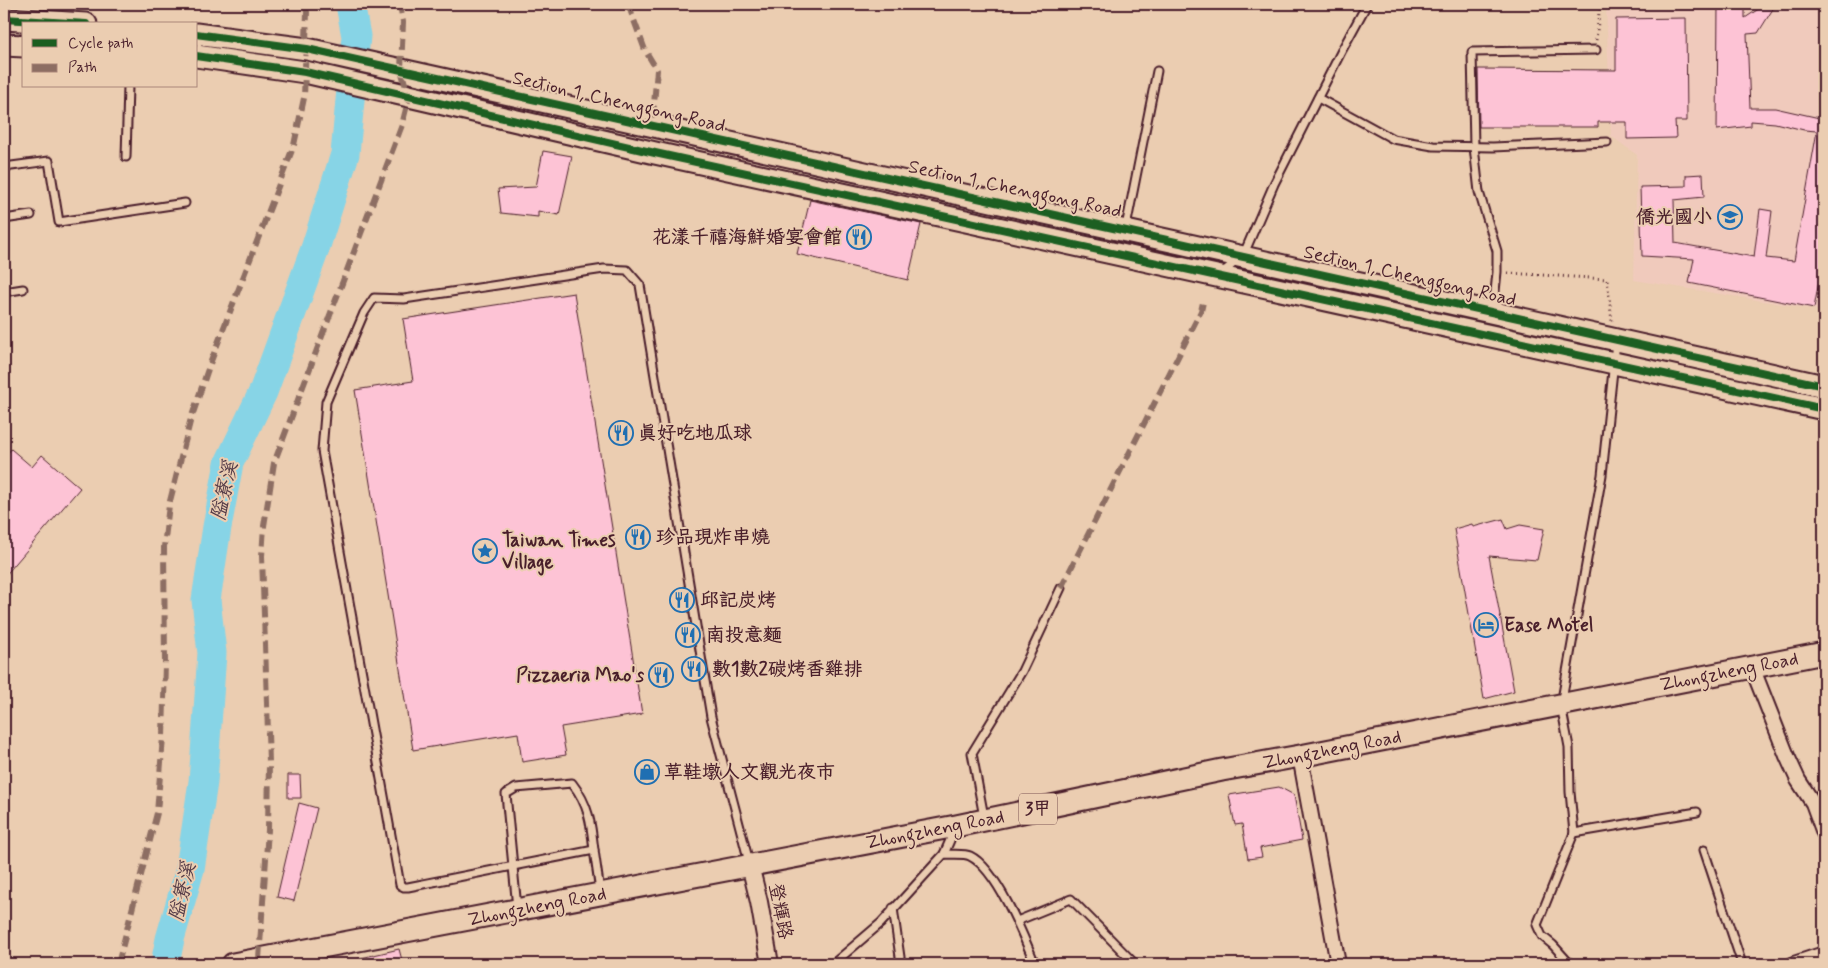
<svg xmlns="http://www.w3.org/2000/svg" width="1828" height="968" font-family="Mynerve,'LXGW WenKai TC',sans-serif">
<style>
.built{fill:#f0cabc}
.lines{fill:none;stroke-linecap:round;stroke-linejoin:round}
.river{stroke:#87d4e6;stroke-width:29}
.building{fill:#fdc3d5;stroke:#4a1f2b}
.service-casing{stroke:#4a1f2b;stroke-width:11}
.minor-casing{stroke:#4a1f2b;stroke-width:18}
.tertiary-casing{stroke:#4a1f2b;stroke-width:20}
.primary-casing{stroke:#4a1f2b;stroke-width:25}
.path{stroke:#4a1f2b;stroke-width:3;stroke-dasharray:1 4;stroke-linecap:butt}
.service{stroke:#ebcdb1;stroke-width:7}
.minor{stroke:#ebcdb1;stroke-width:14}
.tertiary{stroke:#ebcdb1;stroke-width:16}
.primary{stroke:#ebcdb1;stroke-width:21}
.quiet{stroke:#8d6e63;stroke-width:6;stroke-dasharray:12 6;stroke-linecap:butt}
.cycleway-casing{stroke:#ebcdb1;stroke-width:11}
.cycleway{stroke:#1b5e20;stroke-width:8}
.labels{text-anchor:middle;dominant-baseline:central;stroke-width:4;stroke-linejoin:round;paint-order:stroke}
.shield{fill:#ebcdb1;stroke:#7a5353;stroke-width:1}
.shield-label{font-size:18px;font-weight:bold;fill:#4a1f2b}
.street-label{font-size:19px;fill:#4a1f2b;stroke:#ebcdb1}
.poi-label{font-size:19px;font-weight:bold;fill:#4a1f2b;stroke:#ebcdb1;text-anchor:start}
.water-label{font-size:20px;font-style:italic;fill:#533a47;stroke:#ebcdb1}
</style>
<rect width="100%" height="100%" fill="#ebcdb1"/>
<filter id="ink" filterUnits="userSpaceOnUse"><feTurbulence type="fractalNoise" baseFrequency=".02" numOctaves="2"/><feDisplacementMap in="SourceGraphic" scale="10" xChannelSelector="R" yChannelSelector="G"/><feConvolveMatrix kernelMatrix="1 2 1 2 8 2 1 2 1" color-interpolation-filters="sRGB"/></filter>
<g filter="url(#ink)">
<polygon class="built" points="1606,4 1824,4 1824,311 1634,280 1637,155 1611,136"/>
<g class="lines">
<polyline class="river" points="165,964 170,939 190,869 203,782 212,653 206,600 217,527 229,463 263,392 315,249 345,154 356,36 350,4"/>
</g>
<g class="building">
<polygon points="1718,4 1745,4 1745,18 1766,4 1776,4 1758,33 1747,34 1750,108 1775,108 1824,119 1824,264 1822,265 1814,308 1689,283 1694,259 1642,256 1640,187 1686,186 1686,175 1703,174 1704,197 1674,200 1675,243 1754,257 1760,209 1772,211 1766,258 1794,261 1817,131 1804,130 1775,123 1751,121 1751,126 1717,130"/>
<polygon points="1686,18 1687,121 1675,121 1676,138 1627,139 1627,122 1598,122 1598,127 1479,127 1478,69 1616,70 1616,19"/>
<polygon points="543,151 572,156 559,215 538,211 538,217 501,213 498,189 536,187"/>
<polygon points="810,200 921,224 908,280 797,254"/>
<polygon points="574,293 642,714 561,727 566,755 522,762 518,733 413,750 355,390 413,381 403,319"/>
<polygon points="11,449 32,467 42,455 80,488 4,577 4,458"/>
<polygon points="1503,519 1507,529 1520,525 1544,529 1537,560 1489,556 1514,691 1484,699 1454,529 1472,524 1473,527"/>
<polygon points="288,775 300,775 301,798 288,798"/>
<polygon points="1279,787 1294,795 1302,840 1260,848 1262,857 1248,859 1242,824 1235,825 1229,795"/>
<polygon points="299,803 317,808 294,901 277,897"/>
<polygon points="399,949 403,964 358,964 357,959"/>
</g>
<g class="lines">
<defs>
<g id="service">
<polyline points="1318,98 1393,139 1433,146 1493,147 1607,142"/>
<polyline points="126,157 128,86"/>
<polyline points="4,167 49,161 59,222 185,203"/>
<polyline points="4,219 31,215"/>
<polyline points="1126,227 1157,71"/>
<polyline points="1223,272 1243,256 1274,184 1342,50 1367,4"/>
<polyline points="4,292 23,289"/>
<polyline points="1493,311 1497,272 1497,251 1479,192 1474,147 1472,52 1596,50"/>
<polyline points="984,817 972,753 1022,671 1061,588"/>
<polyline points="1574,833 1697,812"/>
<polyline points="1704,850 1742,964"/>
<path d="M944,854C951,855 964,853 970,856C997,869 1024,937 1035,964"/>
<polyline points="600,891 594,850 408,887 404,887 400,885 322,451 326,402 364,313 374,298 404,299 604,269 627,270 640,285 711,717 749,862"/>
<path d="M517,908L506,794L516,788L572,783C589,805 591,823 594,850"/>
<polyline points="893,908 901,964"/>
<polyline points="1017,921 1071,899 1135,964"/>
<polyline points="833,964 881,923 944,854 954,831"/>
<polyline points="1570,964 1553,945 1542,936 1537,925 1574,833 1570,792 1569,747 1561,705 1602,475 1616,342"/>
</g>
<g id="minor">
<polyline points="1752,667 1787,756 1798,780 1813,803 1824,833"/>
<polyline points="1300,756 1338,964"/>
<polyline points="1794,964 1824,954"/>
</g>
<polyline id="tertiary" points="750,865 759,902 770,964"/>
<g id="primary">
<polyline points="4,19 86,24"/>
<polyline points="196,34 307,49 1824,386"/>
<polyline points="4,45 24,46"/>
<polyline points="196,56 305,72 655,153 1824,409"/>
<polyline points="233,964 956,826 1222,770 1300,756 1824,653"/>
</g>
</defs>
<use href="#service" class="service-casing"/>
<use href="#minor" class="minor-casing"/>
<use href="#tertiary" class="tertiary-casing"/>
<use href="#primary" class="primary-casing"/>
<g class="path">
<polyline points="1596,40 1600,4"/>
<polyline points="1508,273 1607,279 1612,321"/>
</g>
<use href="#service" class="service"/>
<use href="#minor" class="minor"/>
<use href="#tertiary" class="tertiary"/>
<use href="#primary" class="primary"/>
<g class="quiet">
<polyline points="628,4 645,50 657,70 652,127"/>
<polyline points="1061,588 1201,311 1204,298"/>
<polyline points="259,959 268,830 269,762 262,556 264,526 274,463 402,125 409,97 401,70 403,22 400,4"/>
<polyline points="118,964 157,813 163,737 165,663 164,547 169,505 190,422 208,369 294,145 304,98 307,12 305,4"/>
</g>
<defs>
<g id="cycleway">
<polyline points="4,19 86,24"/>
<polyline points="196,34 307,49 1824,386"/>
<polyline points="196,56 305,72 655,153 1824,409"/>
</g>
</defs>
<use href="#cycleway" class="cycleway-casing"/>
<use href="#cycleway" class="cycleway"/>
</g>
</g>
<defs>
<symbol id="school-ring" viewBox="-11 -11 22 22"><circle r="9.5" fill="#ebcdb1" stroke="#1f6fb2" stroke-width="1.5"/><path d="M0-5L7-2L0 1L-7-2ZM-4 1L0 2.5L4 1V4Q0 6-4 4Z" fill="#1f6fb2"/></symbol>
<symbol id="restaurant-ring" viewBox="-11 -11 22 22"><circle r="9.5" fill="#ebcdb1" stroke="#1f6fb2" stroke-width="1.5"/><path d="M-5-6h1v4h1v-4h1v4h1v-4h1v5L-1.5 .5V6h-2V.5L-5-1ZM5-6V6H3V1.5H1.5Q1.5-4 5-6Z" fill="#1f6fb2"/></symbol>
<symbol id="sight-ring" viewBox="-11 -11 22 22"><circle r="9.5" fill="#ebcdb1" stroke="#1f6fb2" stroke-width="1.5"/><path d="M0-6L1.8-2.2L6-1.7L2.9 1.2L3.7 5.4L0 3.3L-3.7 5.4L-2.9 1.2L-6-1.7L-1.8-2.2Z" fill="#1f6fb2"/></symbol>
<symbol id="hotel-ring" viewBox="-11 -11 22 22"><circle r="9.5" fill="#ebcdb1" stroke="#1f6fb2" stroke-width="1.5"/><path d="M-6-4.5h1.5V1H6V5H4.5V3h-9V5H-6ZM-4 0a1.8 1.8 0 1 1 3.6 0ZM.5 0V-2.5h3Q6-2.5 6 0Z" fill="#1f6fb2"/></symbol>
<symbol id="shop-ring" viewBox="-11 -11 22 22"><circle r="9.5" fill="#ebcdb1" stroke="#1f6fb2" stroke-width="1.5"/><path d="M-5-2.5h2.3a2.7 3.5 0 0 1 5.4 0H5L5.5 6h-11ZM-1.5-2.5h3a1.5 2.3 0 0 0-3 0Z" fill="#1f6fb2"/></symbol>
</defs>
<g fill-rule="evenodd">
<use href="#school-ring" x="1716" y="203" width="28" height="28"/>
<use href="#restaurant-ring" x="845" y="223" width="28" height="28"/>
<use href="#restaurant-ring" x="607" y="419" width="28" height="28"/>
<use href="#restaurant-ring" x="624" y="523" width="28" height="28"/>
<use href="#sight-ring" x="471" y="537" width="28" height="28"/>
<use href="#restaurant-ring" x="668" y="586" width="28" height="28"/>
<use href="#hotel-ring" x="1472" y="611" width="28" height="28"/>
<use href="#restaurant-ring" x="674" y="621" width="28" height="28"/>
<use href="#restaurant-ring" x="680" y="655" width="28" height="28"/>
<use href="#restaurant-ring" x="647" y="661" width="28" height="28"/>
<use href="#shop-ring" x="633" y="758" width="28" height="28"/>
</g>
<g class="labels">
<rect class="shield" x="1019" y="793.5" width="38" height="31" rx="4"/>
<g class="shield-label">
<text x="1038" y="809">3甲</text>
</g>
<g class="street-label">
<text transform="translate(619 102) rotate(13)">Section 1, Chenggong Road</text>
<text transform="translate(1015 189) rotate(12)">Section 1, Chenggong Road</text>
<text transform="translate(1410 276) rotate(13)">Section 1, Chenggong Road</text>
<text transform="translate(1729 672) rotate(-11)">Zhongzheng Road</text>
<text transform="translate(1332 750) rotate(-11)">Zhongzheng Road</text>
<text transform="translate(935 830) rotate(-11)">Zhongzheng Road</text>
<text transform="translate(537 907) rotate(-11)">Zhongzheng Road</text>
<text transform="translate(780 911) rotate(79)">登輝路</text>
</g>
<g class="poi-label">
<text x="1712" y="217" text-anchor="end">僑光國小</text>
<text x="842" y="237" text-anchor="end">花漾千禧海鮮婚宴會館</text>
<text x="638" y="433">真好吃地瓜球</text>
<text x="656" y="537">珍品現炸串燒</text>
<text x="502" y="540">Taiwan Times<tspan x="502" dy="22">Village</tspan></text>
<text x="700" y="600">邱記炭烤</text>
<text x="1504" y="625">Ease Motel</text>
<text x="706" y="635">南投意麵</text>
<text x="712" y="669">數1數2碳烤香雞排</text>
<text x="644" y="675" text-anchor="end">Pizzaeria Mao's</text>
<text x="664" y="772">草鞋墩人文觀光夜市</text>
</g>
<g class="water-label">
<text transform="translate(225 491) rotate(-77)">隘寮溪</text>
<text transform="translate(183 892) rotate(-77)">隘寮溪</text>
</g>
</g>
<rect width="1828" height="968" fill="none" stroke="#ebcdb1" stroke-width="20"/>
<rect x="10" y="10" width="1808" height="948" fill="none" stroke="#4a1f2b" stroke-width="2" filter="url(#ink)"/>
<rect x="22" y="22" width="175" height="65" fill="#ebcdb1" stroke="#ab877b"/>
<rect x="32" y="39" width="25" height="8" fill="#1b5e20" stroke="#ab877b"/>
<text x="68" y="48" font-size="15" fill="#4a1f2b">Cycle path</text>
<rect x="32" y="64" width="25" height="8" fill="#8d6e63" stroke="#ab877b"/>
<text x="68" y="72" font-size="15" fill="#4a1f2b">Path</text>
</svg>
